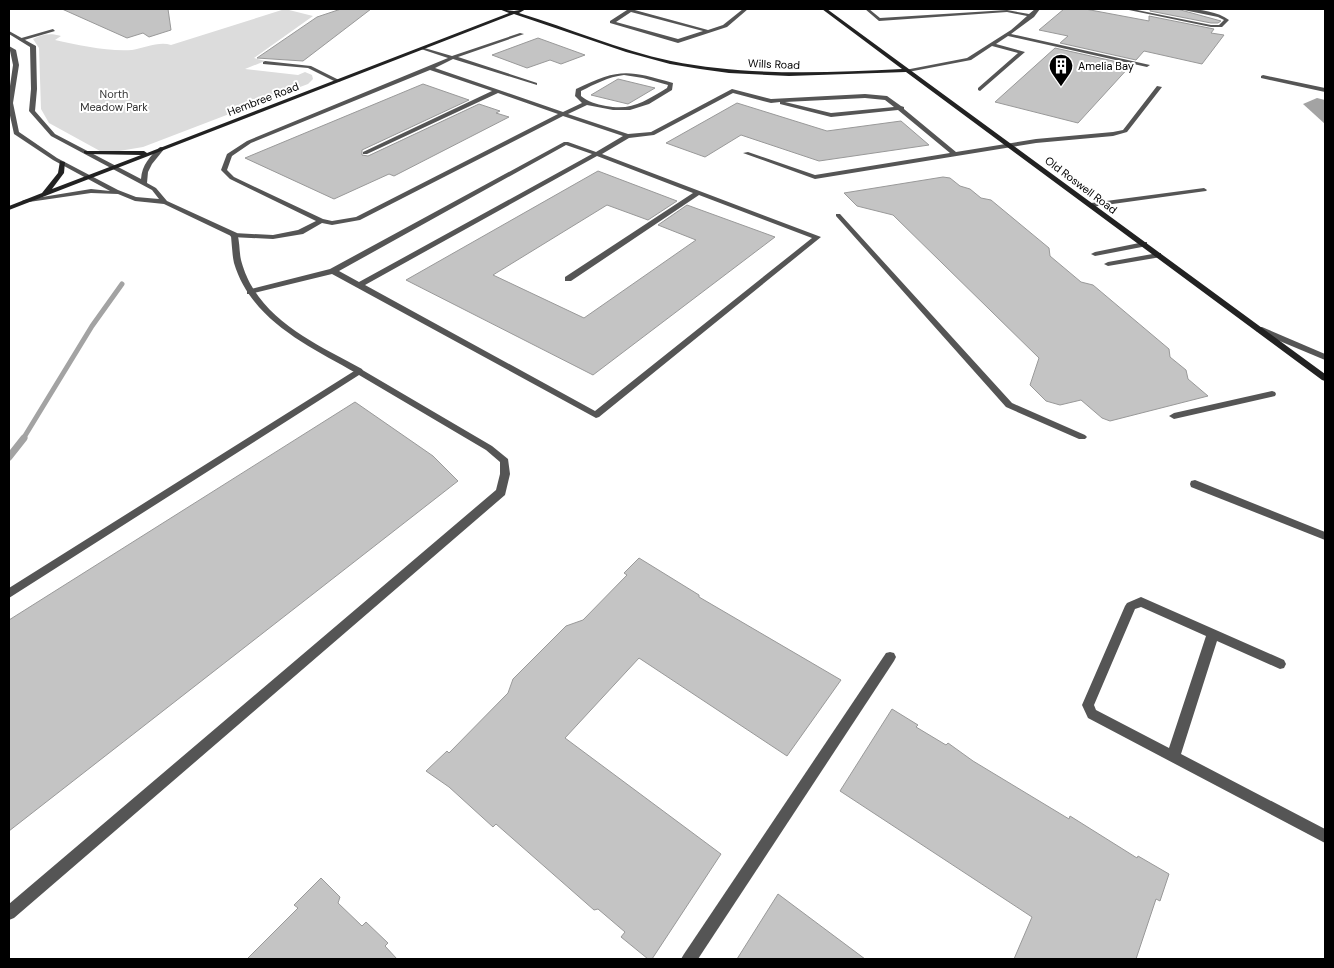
<svg xmlns="http://www.w3.org/2000/svg" width="1334" height="968" font-family="'DM Sans',sans-serif">
<style>
.green{fill:#dcdcdc}
.water{fill:#a3a3a3}
.lines{fill:none;stroke-linecap:round;stroke-linejoin:round}
.stream-far1{stroke:#a3a3a3;stroke-width:5}
.stream{stroke:#a3a3a3;stroke-width:7}
.building{fill:#c4c4c4;stroke:#999}
.lane{fill:#555;fill-rule:evenodd}
.street{fill:#555;fill-rule:evenodd}
.secondary{fill:#222;fill-rule:evenodd}
.labels{text-anchor:middle;dominant-baseline:central;stroke-width:4;stroke-linejoin:round;paint-order:stroke}
.far-street-label{font-size:11px;fill:#000;stroke:#fff}
.far-poi-label{font-size:11px;fill:#000;stroke:#fff;text-anchor:start}
.far-park-label{font-size:11px;fill:#333;stroke:#fff}
</style>
<rect width="100%" height="100%" fill="#fff"/>
<path class="green" d="M285,9L313,16L254,58L265,61L245,69L298,75L305,72L312,75L313,79L308,84L143,147L113,152L100,151L49,123L41,109L39,48L33,39C42,34 51,33 61,36L55,40C78,45 109,52 132,50C145,48 159,41 171,45Z"/>
<polygon class="water" points="1317,98 1325,100 1325,124 1303,104"/>
<g class="lines">
<polyline class="stream-far1" points="23,439 92,326 122,284"/>
<polyline class="stream" points="9,457 24,438"/>
</g>
<g class="building">
<polygon points="62,9 168,9 171,30 149,37 143,33 127,38"/>
<polygon points="341,9 371,9 303,61 257,58 317,17"/>
<polygon points="1064,9 1085,9 1149,21 1149,16 1214,29 1211,33 1224,35 1202,64 1144,51 1136,60 1060,43 1068,36 1039,30"/>
<polygon points="1150,9 1177,9 1221,21 1218,23 1211,23 1150,11"/>
<polygon points="538,38 585,55 561,64 550,60 527,68 492,55"/>
<polygon points="1055,48 1131,65 1078,123 995,102"/>
<polygon points="618,79 655,88 628,104 591,95"/>
<polygon points="423,84 469,100 362,150 362,155 368,156 479,104 500,111 496,113 509,117 394,176 389,174 334,199 245,158"/>
<polygon points="737,103 827,131 901,121 929,145 819,161 741,135 705,157 666,143"/>
<polygon points="598,171 677,201 648,220 607,205 493,275 584,318 696,240 658,225 687,205 775,237 593,375 406,280"/>
<polygon points="943,177 950,178 960,186 970,189 981,198 991,200 1049,248 1050,256 1081,282 1093,285 1169,349 1170,357 1186,370 1188,379 1208,396 1110,421 1102,418 1081,400 1060,405 1046,401 1030,385 1039,358 893,215 857,206 844,193"/>
<polygon points="355,402 433,456 458,481 9,831 9,620"/>
<polygon points="639,558 699,595 699,597 841,680 787,756 639,658 565,738 721,854 652,959 648,959 621,937 625,932 598,909 594,910 496,824 493,827 449,787 426,771 447,751 449,753 508,693 513,679 566,626 583,620 627,575 624,573"/>
<polygon points="892,709 918,725 916,727 946,745 948,743 973,761 1069,819 1070,816 1137,858 1138,856 1169,874 1160,901 1156,899 1136,959 1014,959 1032,917 840,791"/>
<polygon points="321,878 340,897 338,903 362,926 366,922 388,943 385,946 397,959 247,959 298,908 294,905"/>
<polygon points="778,894 865,959 737,959"/>
</g>
<g class="lines">
<g class="lane">
<path d="M625,9H631L708,30L723,25L743,9H748L727,27L678,43L610,23V21L627,10ZM631,12L703,31L678,39L616,22Z"/>
<polygon points="865,9 869,9 880,18 1007,10 1029,14 1035,9 1040,9 1034,17 1011,34 1150,65 1147,67 1008,36 996,44 1025,52 980,91 978,90 978,88 1018,53 992,46 971,60 908,72 905,70 967,58 1011,30 1027,16 1007,12 879,21"/>
<path d="M1124,9H1132L1211,25H1219L1224,20L1218,17L1179,9C1194,8 1217,11 1229,20L1222,27H1211Z"/>
<polygon points="53,29 55,31 21,41 18,39"/>
<path d="M520,33L524,34L458,57L537,83V85L453,59L435,68L563,112L582,103L575,96L576,89C619,68 628,70 673,83L672,90L649,104L630,110H613L587,105L568,114L628,134L651,132L732,89L771,99L865,94L887,96L901,106L904,107V109L956,152L1036,139L1113,132L1123,130L1157,86L1162,87L1127,132L1113,136L1036,143L815,179L743,153L748,152L815,175L950,153L898,110L831,117L780,104V102L771,103L733,93L654,135L629,138L602,154L821,237L599,417L596,418L332,274L250,294H247V290L330,269L564,142H568L596,152L623,136L563,116L360,220L332,225L322,223L303,234L273,239L231,237L230,235L234,233L273,235L298,230L316,221L230,179L221,170L227,154L247,141L448,58L421,49V47L452,56ZM430,70L492,91L363,152V154H367L498,93L558,114L356,217L332,221L323,219L234,177L227,170L232,156L251,143ZM624,75L643,78L668,85L667,88C645,101 632,111 606,106C596,104 588,102 581,96V91C595,84 608,77 624,75ZM865,98L885,100L894,107L831,113L785,102ZM566,145L592,154L359,282L339,271ZM597,156L693,193L565,277V281H571L699,195L812,238L595,411L365,285Z"/>
<polygon points="265,61 311,66 341,81 336,82 308,68 263,64 263,62"/>
<polygon points="1263,75 1325,88 1325,92 1261,78 1261,76"/>
<polygon points="1204,188 1207,190 1206,191 1091,207 1088,205 1091,203"/>
<polygon points="836,214 840,214 1012,403 1085,435 1087,437 1085,439 1079,439 1006,407 836,216"/>
<polygon points="1144,242 1147,242 1147,246 1095,256 1091,254 1095,252"/>
<polygon points="1158,253 1161,253 1161,257 1108,266 1104,264 1108,262"/>
<polygon points="1256,327 1262,327 1325,354 1325,360 1256,331"/>
<polygon points="359,368 492,446 508,459 510,474 505,495 14,918 9,920 9,904 496,490 500,474 500,462 486,450 359,375 9,598 9,588"/>
<polygon points="1272,391 1275,392 1276,394 1275,396 1174,419 1169,416 1174,413"/>
<polygon points="1195,480 1325,532 1325,540 1191,487 1190,484 1191,481"/>
<path d="M1141,597L1284,660L1286,664L1284,668L1280,669L1217,641L1181,754L1325,829V843L1088,718L1082,705L1125,606L1127,603ZM1141,607L1206,636L1169,748L1096,710L1094,705L1135,609Z"/>
<polygon points="890,652 894,653 896,657 894,661 698,959 681,959 684,954 886,653"/>
</g>
<path class="street" d="M9,31L36,46L37,89L35,111L55,134L141,179C142,165 150,156 160,147H164L165,148L152,164L148,172L147,183L156,188L167,201L237,233C240,242 239,251 241,260C243,268 247,278 251,285C274,326 322,347 362,369L363,371L362,373H356C308,346 251,320 234,263C232,254 232,245 231,236L164,204L135,201L118,194L91,193L22,203V201L24,200L91,189L110,191L53,160L14,134L9,111V93L13,65L9,46L16,50L19,65L13,103L19,132L57,158L118,190L136,197L159,199L152,190L51,136L29,111L31,89L30,47L9,34Z"/>
<path class="secondary" d="M499,9L514,11L526,9L519,13C569,28 619,50 671,61C747,76 824,73 902,69L822,9H827L1325,374V381L1322,380L906,72L789,76L729,73L700,69L670,64L626,52L514,14L9,210V206L42,193L58,173L60,161L65,162L64,173L52,189L141,155L86,154L84,153V151H144L147,153L509,13Z"/>
</g>
<defs>
<symbol id="building-pin" viewBox="-11 -11 22 30"><path d="M0 17L-7.5 6A9.5 9.5 0 1 1 7.5 6Z" fill="#000" stroke="#fff"/><path d="M-4-6H4V6H1V3H-1V6H-4ZM-2.5-4.3h1.7v1.8h-1.7ZM.8-4.3h1.7v1.8H.8ZM-2.5-1h1.7V.8h-1.7ZM.8-1h1.7V.8H.8Z" fill="#fff"/></symbol>
</defs>
<g fill-rule="evenodd">
<use href="#building-pin" x="1047" y="52" width="28" height="38"/>
</g>
<g class="labels">
<g class="far-street-label">
<text transform="translate(774 64) rotate(2)">Wills Road</text>
<text transform="translate(263 99) rotate(-21)">Hembree Road</text>
<text transform="translate(1081 185) rotate(37)">Old Roswell Road</text>
</g>
<g class="far-poi-label">
<text x="1078" y="66">Amelia Bay</text>
</g>
<g class="far-park-label">
<text x="114" y="94">North<tspan x="114" dy="13">Meadow Park</tspan></text>
</g>
</g>
<rect width="1334" height="968" fill="none" stroke="#000000" stroke-width="20"/>
</svg>
